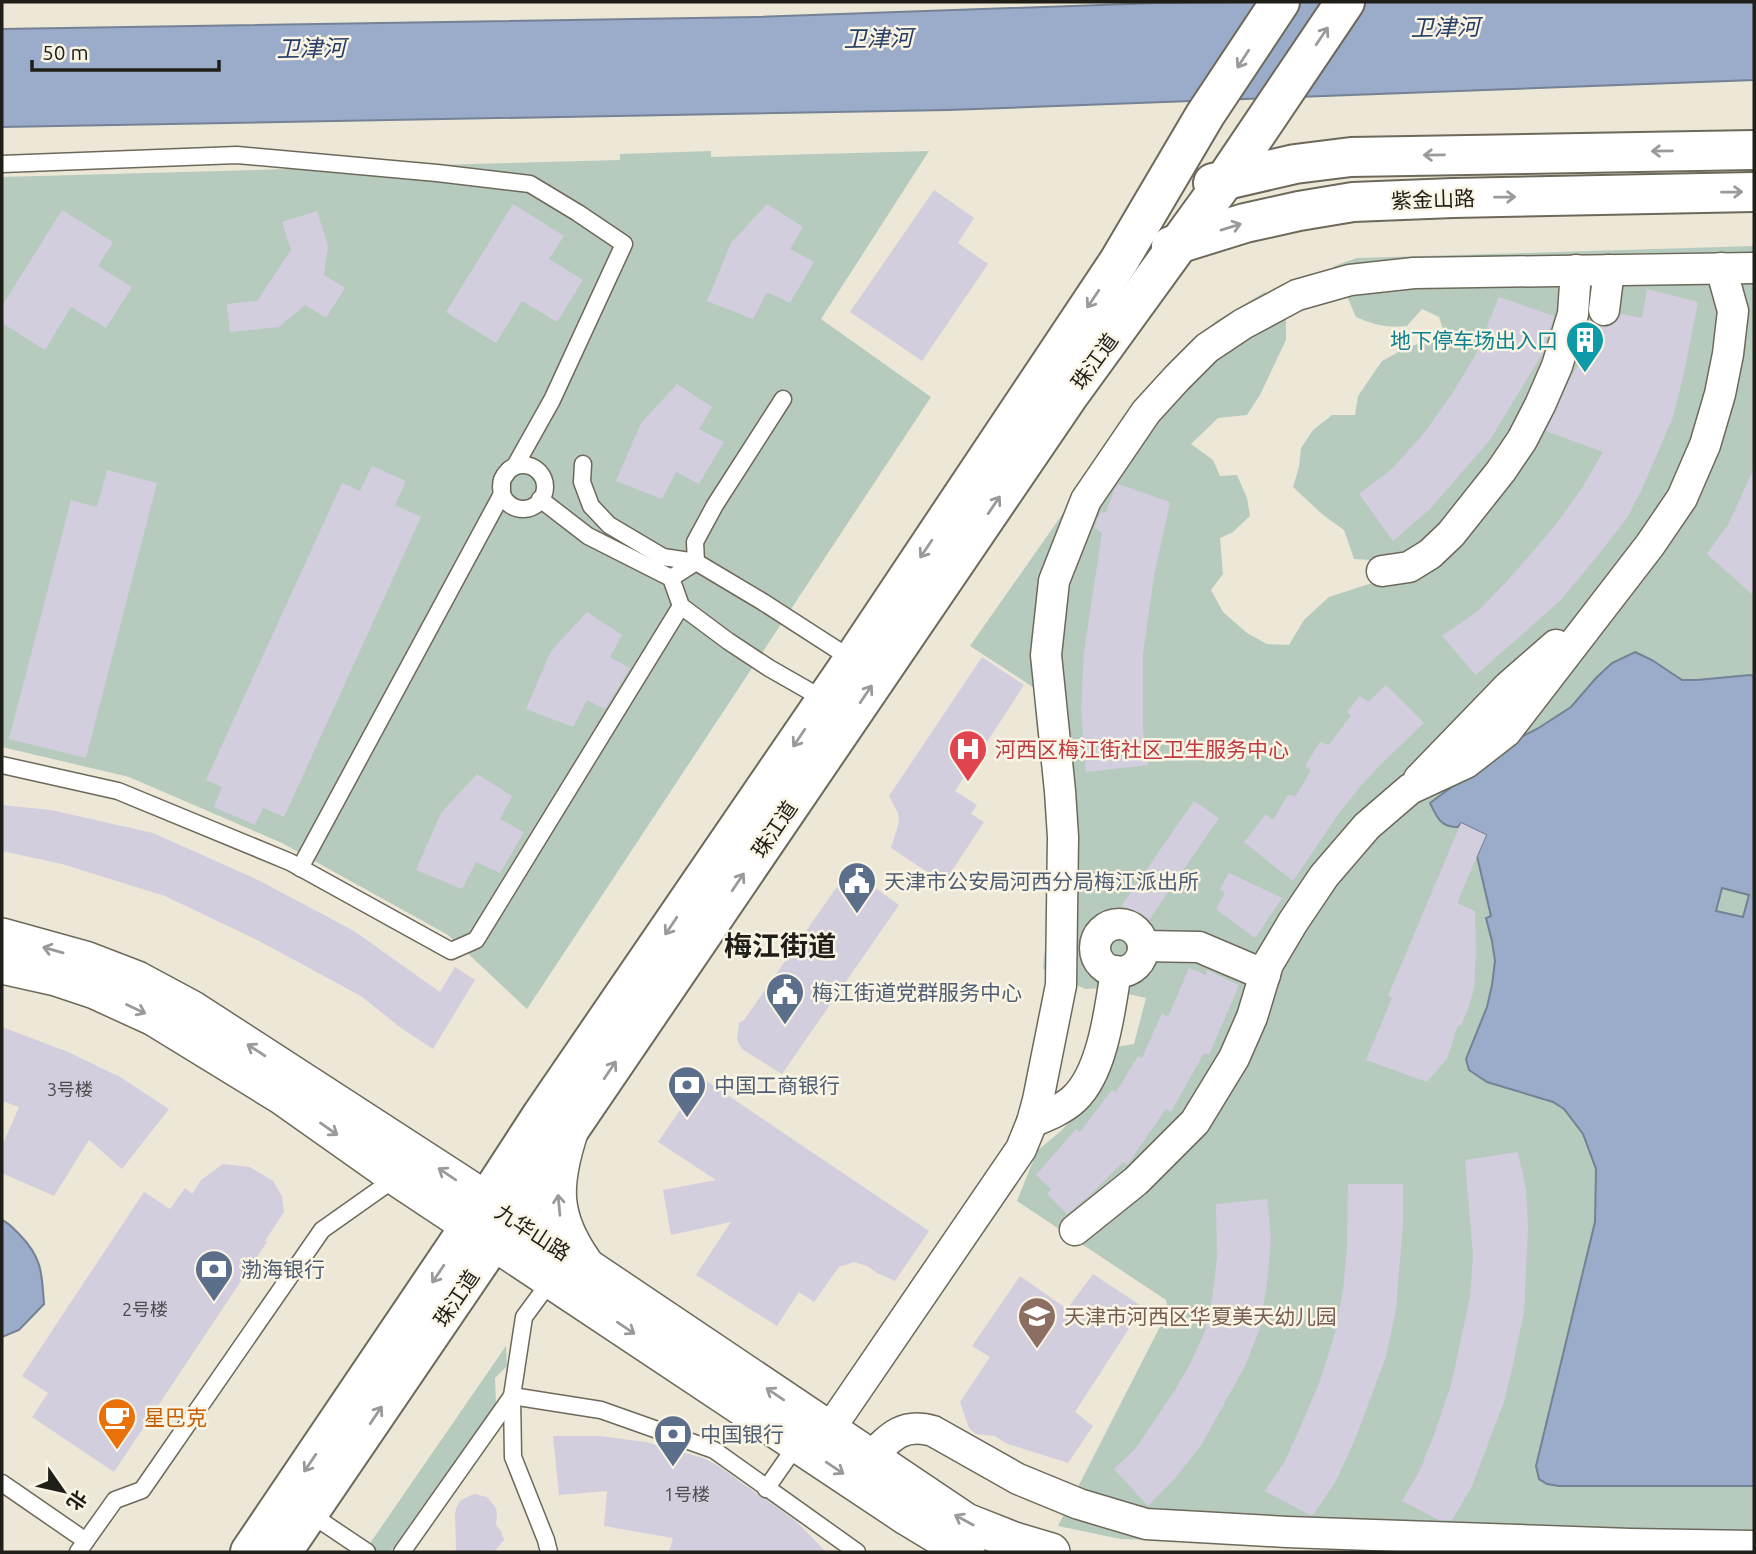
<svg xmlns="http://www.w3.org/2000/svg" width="1756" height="1554" font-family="Ubuntu,'Noto Sans SC',sans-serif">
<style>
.green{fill:#b6cbbe}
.water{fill:#9aacc9;stroke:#758194;stroke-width:2;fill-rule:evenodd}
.building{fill:#d2cede}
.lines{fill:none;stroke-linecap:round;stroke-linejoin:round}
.service-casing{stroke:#6d695a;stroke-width:19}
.minor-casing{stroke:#6d695a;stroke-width:33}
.tertiary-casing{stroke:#6d695a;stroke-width:40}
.primary-casing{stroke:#6d695a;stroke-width:42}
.service{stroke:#fff;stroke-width:16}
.minor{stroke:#fff;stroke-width:30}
.tertiary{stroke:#fff;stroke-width:37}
.primary{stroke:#fff;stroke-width:38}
.oneway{stroke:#9b9a98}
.labels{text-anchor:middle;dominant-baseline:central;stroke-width:5;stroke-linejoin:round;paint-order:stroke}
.number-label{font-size:18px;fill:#4c4a4a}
.street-label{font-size:21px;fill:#201e19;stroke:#faf4e4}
.culture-label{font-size:21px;fill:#0d838f;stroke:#faf4e4;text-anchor:end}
.health-label{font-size:21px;fill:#be3a42;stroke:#faf4e4;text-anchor:start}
.service-label{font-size:21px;fill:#4e5e75;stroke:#faf4e4;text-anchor:start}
.education-label{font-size:21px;fill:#785e54;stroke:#faf4e4;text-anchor:start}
.food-label{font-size:21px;fill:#c56008;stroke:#faf4e4;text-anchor:start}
.water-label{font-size:23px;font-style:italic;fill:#243c65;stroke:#faf4e4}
.district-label{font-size:28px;font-weight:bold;fill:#201e19;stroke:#faf4e4}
</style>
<rect width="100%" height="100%" fill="#ece7d7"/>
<g class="green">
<polygon points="711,151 711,157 929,151 821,319 931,397 527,1009 448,935 282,843 129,777 2,747 2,177 620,160 620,154"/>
<path d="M1754,246V1552H1520L1121,1539L1058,1526L1168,1311L1166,1300L1017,1201L1037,1151L1062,1130L1095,1092L1116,1047L1134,1044L1146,998L1100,988L1085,989L1043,969L1050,896L1048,798L1037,731L1036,689L970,646L1092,472L1138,400L1178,354L1216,321L1265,292L1286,320V340L1260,395L1247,415L1218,418L1191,444L1213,460L1220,476L1237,475L1247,498L1250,516L1233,532L1220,538L1223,574L1211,590L1223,612L1247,633L1267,644L1289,645L1304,620L1329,597L1369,584L1410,576L1384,561L1354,559L1344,530L1322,514L1293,487L1299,467L1301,448L1313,430L1332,415H1355L1358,396L1382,361L1406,348L1430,340L1444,332L1439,317L1422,309L1407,326C1388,328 1374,325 1356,317L1334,266L1357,258Z"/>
<polygon points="506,1346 507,1366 495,1378 496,1404 390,1552 364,1552"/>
</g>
<g class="water">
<polygon points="1243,2 1754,2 1754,80 948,110 2,127 2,29 757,17 1157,3"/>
<path d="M1635,652L1652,660L1682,680H1697L1750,675L1754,676V1486H1559L1547,1484L1539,1479L1536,1466L1595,1222L1596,1169L1583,1134L1564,1109L1553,1102L1487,1082L1469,1070L1466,1059L1487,1007L1492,985L1495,961L1492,941L1486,918L1491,916L1477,856L1486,835L1461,823L1458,827C1440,827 1437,817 1430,803L1515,740L1537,729L1571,707L1596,678L1612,663ZM1722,888L1749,895L1743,917L1716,911Z"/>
<path d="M2,1220C9,1223 13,1228 19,1234C42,1257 42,1273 44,1304L19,1330L2,1337Z"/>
</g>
<g class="building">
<polygon points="934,190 974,218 958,243 988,264 922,361 850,312"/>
<polygon points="513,204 564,236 549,259 583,280 557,322 522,301 496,343 446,312"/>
<polygon points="767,204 803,227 790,249 814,262 790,303 767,292 753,319 707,301 731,243"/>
<polygon points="62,210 113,242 98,266 132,287 106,328 71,307 45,350 2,323 2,306"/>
<polygon points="317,211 328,246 324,275 345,288 326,318 305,305 279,327 230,332 227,304 257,301 291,250 282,222"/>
<polygon points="1647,289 1698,302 1684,373 1673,417 1642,489 1627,518 1594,560 1561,600 1476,675 1442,636 1478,611 1509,579 1554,527 1582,488 1603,452 1546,431 1572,375 1601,327 1611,326 1617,321 1621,314 1642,318"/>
<polygon points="1499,297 1554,316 1542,354 1490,440 1431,508 1393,541 1359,494 1392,469 1424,433 1452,394 1476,354"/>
<polygon points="677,384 712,407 699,429 724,442 699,484 676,472 662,499 616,481 641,423"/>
<polygon points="372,466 406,481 395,505 421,517 284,817 263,808 255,825 214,807 222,787 206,780 342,483 360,491"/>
<polygon points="1754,468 1754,596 1707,554 1729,523"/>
<polygon points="107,470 157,483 86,758 9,739 71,500 97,507"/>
<polygon points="1118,484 1170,502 1154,576 1143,654 1143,731 1148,765 1086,772 1081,710 1084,652 1102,533 1094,528 1100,513 1106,512 1114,490"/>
<polygon points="587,612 622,635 610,657 630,668 605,709 587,700 573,727 526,709 551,651"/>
<polygon points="982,657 1024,685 955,791 977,805 971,814 984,822 944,883 891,848 899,822 898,813 889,796"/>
<polygon points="1386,685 1424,723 1378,767 1359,788 1339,813 1293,881 1244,842 1266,814 1273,820 1288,795 1296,796 1311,770 1305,766 1320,742 1329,745 1351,715 1347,712 1360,696 1368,702"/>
<polygon points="477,774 512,796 500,819 524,832 500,873 476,862 462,889 416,870 441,813"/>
<polygon points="1194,801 1219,818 1147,923 1122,905"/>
<polygon points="2,805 51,810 153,833 258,880 354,931 440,992 455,967 475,980 433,1049 401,1028 361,996 259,941 165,896 62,864 2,851"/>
<polygon points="1461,823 1486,835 1457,903 1475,911 1476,953 1474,988 1470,1003 1461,1026 1458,1025 1447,1059 1427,1082 1366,1060 1392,998 1388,996"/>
<polygon points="1229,873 1282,898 1255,938 1216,909 1225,893 1220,889"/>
<polygon points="864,880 899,905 782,1074 742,1049 737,1040 739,1023 744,1020 836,888"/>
<polygon points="1189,968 1206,975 1207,970 1239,985 1209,1055 1204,1053 1171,1112 1166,1109 1127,1165 1123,1162 1090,1195 1067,1214 1047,1194 1051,1189 1036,1175 1076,1129 1080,1132 1112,1090 1116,1092 1138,1056 1142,1058 1162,1013 1168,1017"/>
<polygon points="2,1027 68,1052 120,1077 169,1109 122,1169 89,1140 54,1196 2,1173 2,1146 19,1107 2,1101"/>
<polygon points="702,1078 929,1231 895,1281 877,1273 867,1266 854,1262 839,1267 814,1302 799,1292 777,1326 696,1275 731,1222 671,1235 663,1190 716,1180 658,1142"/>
<polygon points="1518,1152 1526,1189 1528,1230 1524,1312 1514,1360 1504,1402 1471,1488 1452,1520 1439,1520 1402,1501 1420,1470 1434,1435 1451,1385 1470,1297 1473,1255 1465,1160"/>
<polygon points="223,1164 250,1167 273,1181 282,1196 284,1212 265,1241 267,1242 114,1472 32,1417 48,1393 22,1376 144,1192 170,1209 185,1188 192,1194 201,1180"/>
<polygon points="1348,1184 1403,1184 1403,1225 1396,1308 1386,1357 1356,1437 1336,1481 1313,1515 1310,1515 1265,1491 1285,1461 1301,1426 1321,1378 1335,1333 1343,1290 1347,1248"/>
<polygon points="1267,1199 1271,1239 1267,1283 1260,1328 1245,1366 1202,1444 1177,1476 1148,1506 1114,1469 1136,1448 1175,1390 1190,1364 1205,1331 1212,1299 1217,1257 1216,1204"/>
<polygon points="1093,1274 1143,1307 1075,1412 1093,1426 1068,1463 1005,1443 995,1436 976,1434 969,1428 960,1402 990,1357 972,1346 1020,1276 1067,1309"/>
<polygon points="553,1436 599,1436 646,1442 703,1458 717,1465 756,1493 760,1497 765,1499 797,1522 826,1552 669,1552 673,1538 604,1526 607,1491 559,1495"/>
<polygon points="474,1494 487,1497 496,1508 497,1515 496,1525 501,1531 504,1540 494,1552 456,1552 455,1513 457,1506 461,1500"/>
</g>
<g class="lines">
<defs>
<g id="service">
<polyline points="2,164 237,155 437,173 530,184 578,213 624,244 552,400 515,466 509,470 502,480 502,494 300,868"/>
<polyline points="583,464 582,482 591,506 609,525 663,557 696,562 695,542 715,505 783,399"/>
<circle cx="523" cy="487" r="22"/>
<polyline points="540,499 588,536 671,578 681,606 728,641 769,668 825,700"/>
<polyline points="671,578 696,562 763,602 853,660"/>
<polyline points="2,765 118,791 290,862 451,951 476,940 681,606"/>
<polyline points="2,1483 86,1541"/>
<polyline points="766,1489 798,1443"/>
<polyline points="309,1513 367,1552"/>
<polyline points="78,1552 115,1500 142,1490 322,1230 397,1177"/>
<polyline points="402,1552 512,1396 601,1410 714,1450 857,1552"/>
<polyline points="549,1552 546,1540 513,1457 512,1396 524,1317 552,1279"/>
</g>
<g id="minor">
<polyline points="1604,310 1609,270"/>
<polyline points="1382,571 1409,567 1430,554 1451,534 1501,471 1522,440 1540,405 1557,366 1573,314 1576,270"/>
<polyline points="1419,779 1509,686 1556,645"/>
<circle cx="1119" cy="948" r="24"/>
<polyline points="1143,946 1199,947 1265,975"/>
<path d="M1032,1122C1046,1116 1062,1110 1074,1099C1103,1072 1110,1009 1116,971"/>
<polyline points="1075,1230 1136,1181 1195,1122 1234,1058 1252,1017 1268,964 1293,922 1324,876 1367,826 1410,789 1466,763 1506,732 1650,545 1682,498 1705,445 1720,394 1728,354 1733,311 1721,268"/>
<polyline points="829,1430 1021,1149 1032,1122 1038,1100 1061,985 1063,837 1060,791 1046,655 1054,581 1086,500 1146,412 1177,378 1207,348 1243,324 1297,295 1350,280 1414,273 1754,268"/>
<path d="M870,1458C890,1437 903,1422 933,1431L1018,1479L1079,1504L1146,1524L1287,1532L1630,1544L1754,1546"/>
</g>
<g id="tertiary">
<polyline points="2,937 85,960 137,980 191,1009 524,1225 966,1522 1014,1541 1051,1552"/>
<polyline points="2,965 56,977 95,990 154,1017 281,1095 397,1177 908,1517 966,1552"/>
<path d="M569,1132C552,1185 551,1216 583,1262"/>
</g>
<g id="primary">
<polyline points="1213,183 1295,164 1351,157 1754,150"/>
<polyline points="1171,246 1245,223 1299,211 1353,202 1453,198 1754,192"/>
<path d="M519,1186C520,1236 538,1254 569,1290"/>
<polyline points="250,1552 470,1226 542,1115 853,660 1119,261 1205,115 1280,2"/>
<polyline points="282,1552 1069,395 1225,180 1345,2"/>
</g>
</defs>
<use href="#service" class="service-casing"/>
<use href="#minor" class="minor-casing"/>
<use href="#tertiary" class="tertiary-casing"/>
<use href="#primary" class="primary-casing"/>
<use href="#service" class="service"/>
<use href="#minor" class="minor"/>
<use href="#tertiary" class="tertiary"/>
<use href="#primary" class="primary"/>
</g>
<defs><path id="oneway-shaft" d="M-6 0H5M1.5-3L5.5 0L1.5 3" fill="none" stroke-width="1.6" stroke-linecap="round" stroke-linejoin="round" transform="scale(1.75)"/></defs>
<g class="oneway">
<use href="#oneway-shaft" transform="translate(1322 36) rotate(-56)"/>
<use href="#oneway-shaft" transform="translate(1243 59) rotate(123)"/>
<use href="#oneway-shaft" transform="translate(1662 151) rotate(179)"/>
<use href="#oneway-shaft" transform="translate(1434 155) rotate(179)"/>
<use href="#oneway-shaft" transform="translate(1732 192) rotate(-1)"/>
<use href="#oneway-shaft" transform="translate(1505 197) rotate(-1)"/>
<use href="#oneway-shaft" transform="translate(1231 227) rotate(-17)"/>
<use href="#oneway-shaft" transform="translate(1093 299) rotate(124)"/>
<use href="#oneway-shaft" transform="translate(994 505) rotate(-56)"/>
<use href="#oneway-shaft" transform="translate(926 549) rotate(124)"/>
<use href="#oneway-shaft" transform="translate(866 694) rotate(-56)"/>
<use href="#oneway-shaft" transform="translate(799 738) rotate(124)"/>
<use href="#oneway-shaft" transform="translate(738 882) rotate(-56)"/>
<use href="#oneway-shaft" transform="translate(671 926) rotate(124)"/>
<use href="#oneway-shaft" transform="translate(53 950) rotate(-164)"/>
<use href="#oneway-shaft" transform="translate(136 1009) rotate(25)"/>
<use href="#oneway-shaft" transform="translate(256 1050) rotate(-147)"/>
<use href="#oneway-shaft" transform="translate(610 1070) rotate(-56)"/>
<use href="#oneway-shaft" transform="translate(329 1129) rotate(35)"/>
<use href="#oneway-shaft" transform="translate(447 1174) rotate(-146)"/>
<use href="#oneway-shaft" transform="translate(559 1205) rotate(-95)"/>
<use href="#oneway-shaft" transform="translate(438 1274) rotate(124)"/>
<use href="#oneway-shaft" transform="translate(626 1328) rotate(34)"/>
<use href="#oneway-shaft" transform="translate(775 1394) rotate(-146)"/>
<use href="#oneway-shaft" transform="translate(376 1415) rotate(-56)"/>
<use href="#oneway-shaft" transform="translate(310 1463) rotate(124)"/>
<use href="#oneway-shaft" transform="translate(835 1468) rotate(34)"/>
<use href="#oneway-shaft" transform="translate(964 1520) rotate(-151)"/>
</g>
<defs>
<symbol id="building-pin" viewBox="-11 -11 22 30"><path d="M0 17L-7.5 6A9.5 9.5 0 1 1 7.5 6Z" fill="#0f9aa8" stroke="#faf4e4"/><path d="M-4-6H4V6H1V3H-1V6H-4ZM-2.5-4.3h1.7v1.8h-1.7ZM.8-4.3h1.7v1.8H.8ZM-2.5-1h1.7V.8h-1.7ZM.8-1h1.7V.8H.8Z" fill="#fff"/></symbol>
<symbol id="hospital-pin" viewBox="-11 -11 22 30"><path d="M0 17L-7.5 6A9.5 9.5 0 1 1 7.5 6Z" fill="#e0444e" stroke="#faf4e4"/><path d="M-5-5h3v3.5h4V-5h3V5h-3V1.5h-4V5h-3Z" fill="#fff"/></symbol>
<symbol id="civic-pin" viewBox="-11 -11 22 30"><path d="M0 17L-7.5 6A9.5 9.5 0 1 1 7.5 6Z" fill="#5c6f8a" stroke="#faf4e4"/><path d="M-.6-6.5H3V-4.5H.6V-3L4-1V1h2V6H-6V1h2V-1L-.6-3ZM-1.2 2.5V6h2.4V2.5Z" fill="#fff"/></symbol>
<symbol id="bank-pin" viewBox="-11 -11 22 30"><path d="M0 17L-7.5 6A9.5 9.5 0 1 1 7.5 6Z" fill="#5c6f8a" stroke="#faf4e4"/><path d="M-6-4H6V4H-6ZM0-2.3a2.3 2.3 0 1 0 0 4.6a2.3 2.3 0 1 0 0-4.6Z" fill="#fff"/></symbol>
<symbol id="school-pin" viewBox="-11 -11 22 30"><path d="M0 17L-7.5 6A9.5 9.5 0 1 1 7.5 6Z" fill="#8d6e63" stroke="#faf4e4"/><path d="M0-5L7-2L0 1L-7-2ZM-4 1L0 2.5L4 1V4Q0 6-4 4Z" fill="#fff"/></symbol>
<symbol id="cafe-pin" viewBox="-11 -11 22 30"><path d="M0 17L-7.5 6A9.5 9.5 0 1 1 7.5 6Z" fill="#e8710a" stroke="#faf4e4"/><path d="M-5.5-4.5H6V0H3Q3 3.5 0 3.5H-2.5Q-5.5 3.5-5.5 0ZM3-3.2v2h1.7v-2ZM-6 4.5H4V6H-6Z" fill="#fff"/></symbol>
</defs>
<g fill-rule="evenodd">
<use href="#building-pin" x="1563" y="318" width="44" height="60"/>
<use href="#hospital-pin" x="946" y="727" width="44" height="60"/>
<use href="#civic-pin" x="835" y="859" width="44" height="60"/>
<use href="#civic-pin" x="763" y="970" width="44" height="60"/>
<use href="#bank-pin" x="665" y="1063" width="44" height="60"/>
<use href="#bank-pin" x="192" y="1247" width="44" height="60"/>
<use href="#school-pin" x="1015" y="1294" width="44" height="60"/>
<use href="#cafe-pin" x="95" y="1395" width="44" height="60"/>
<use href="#bank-pin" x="651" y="1412" width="44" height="60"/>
</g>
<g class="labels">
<g class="number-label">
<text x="70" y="1089">3号楼</text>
<text x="145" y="1309">2号楼</text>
<text x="687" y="1494">1号楼</text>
</g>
<g class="street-label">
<text transform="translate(1433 199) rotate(-2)">紫金山路</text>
<text transform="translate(1094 361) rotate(-54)">珠江道</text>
<text transform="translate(774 829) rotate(-56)">珠江道</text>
<text transform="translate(533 1232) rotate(33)">九华山路</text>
<text transform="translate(456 1298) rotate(-56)">珠江道</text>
</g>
<g class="culture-label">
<text x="1558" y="340">地下停车场出入口</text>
</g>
<g class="health-label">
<text x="995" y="749">河西区梅江街社区卫生服务中心</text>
</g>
<g class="service-label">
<text x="884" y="881">天津市公安局河西分局梅江派出所</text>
<text x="812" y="992">梅江街道党群服务中心</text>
<text x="714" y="1085">中国工商银行</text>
<text x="241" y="1269">渤海银行</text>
<text x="700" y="1434">中国银行</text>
</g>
<g class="education-label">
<text x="1064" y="1316">天津市河西区华夏美天幼儿园</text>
</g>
<g class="food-label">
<text x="144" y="1417">星巴克</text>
</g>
<g class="water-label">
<text transform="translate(1445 27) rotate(-1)">卫津河</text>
<text transform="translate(878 38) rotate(-1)">卫津河</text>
<text transform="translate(311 48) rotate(-1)">卫津河</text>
</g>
<g class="district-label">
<text x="780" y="945">梅江街道</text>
</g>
</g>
<rect width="1756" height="1554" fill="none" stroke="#201e19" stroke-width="7"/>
<g transform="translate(63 1491) rotate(124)" stroke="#faf4e4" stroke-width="5" paint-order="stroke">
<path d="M0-5L12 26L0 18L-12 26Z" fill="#201e19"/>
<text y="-10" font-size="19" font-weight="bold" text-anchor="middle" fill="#201e19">北</text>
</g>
<path d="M32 60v10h187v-10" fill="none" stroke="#201e19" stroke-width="3.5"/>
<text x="42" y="60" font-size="21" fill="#201e19" stroke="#faf4e4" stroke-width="5" paint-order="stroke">50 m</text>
</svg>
